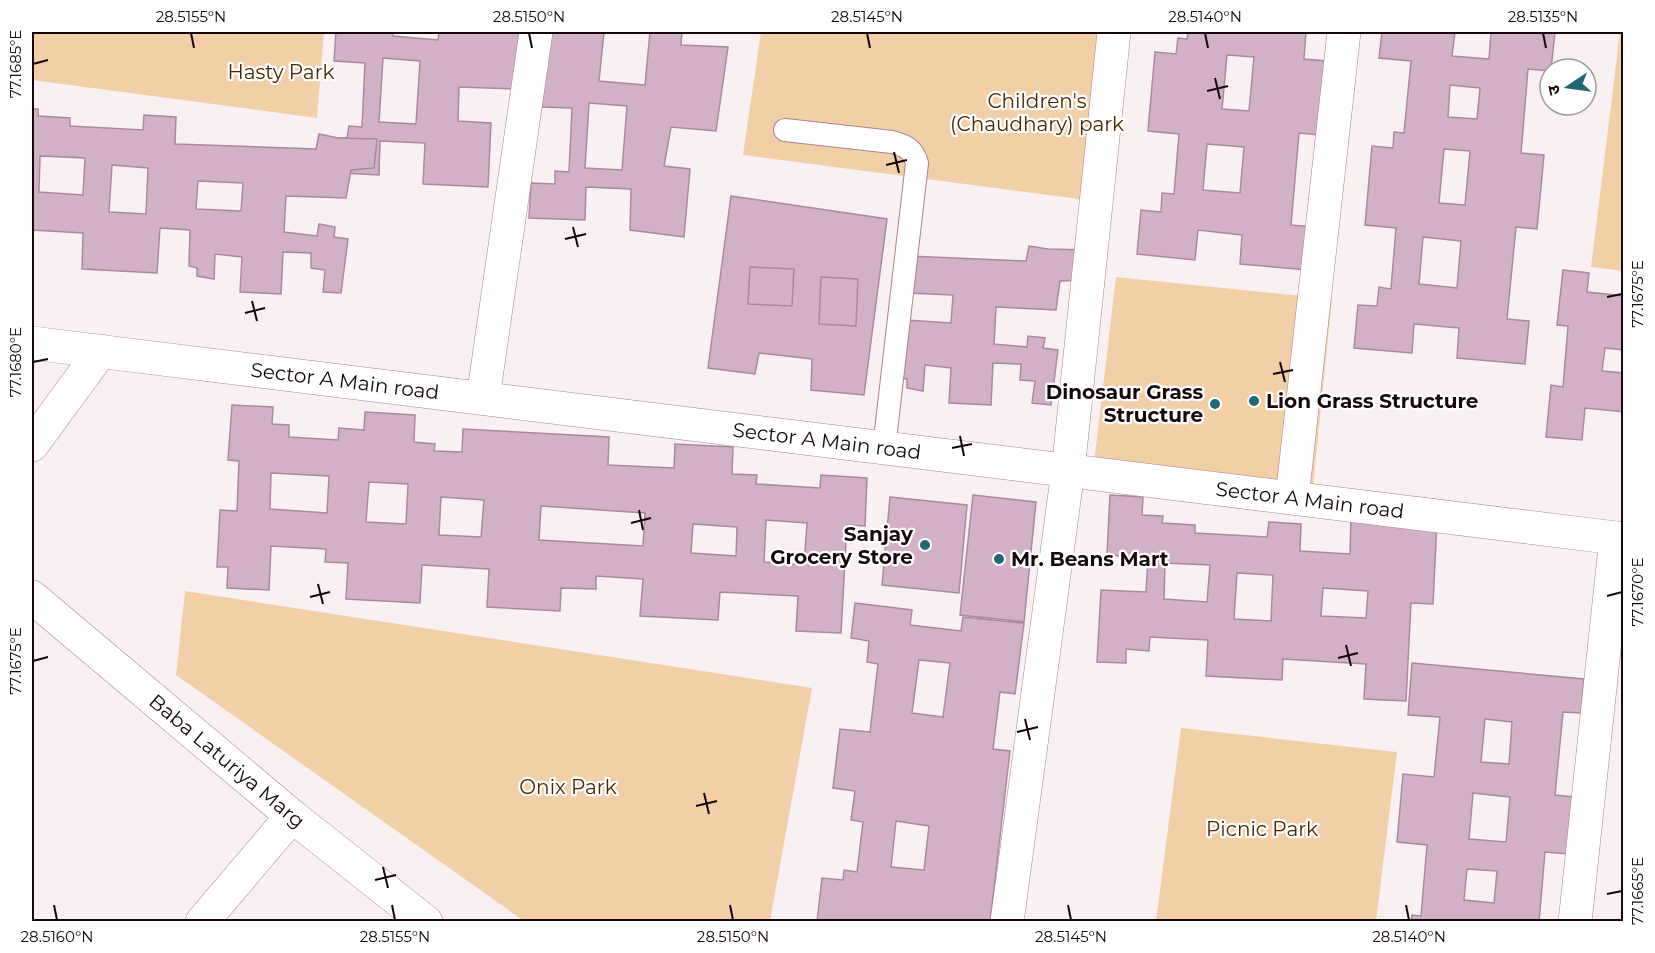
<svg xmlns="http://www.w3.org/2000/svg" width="1655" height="953" font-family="Montserrat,'Noto Sans Devanagari',sans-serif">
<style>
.green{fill:#f3cfa8}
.building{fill:#d1b0c8;stroke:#a989a0;stroke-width:1.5;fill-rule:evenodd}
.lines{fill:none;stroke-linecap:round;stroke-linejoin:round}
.service-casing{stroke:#ab838a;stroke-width:24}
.minor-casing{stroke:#ab838a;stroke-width:34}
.service{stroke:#fff;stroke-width:22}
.minor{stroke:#fff;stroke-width:33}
.ticks{fill:none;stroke:#15070a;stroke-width:2}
.poi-dot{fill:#206876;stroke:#fff;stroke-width:2}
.labels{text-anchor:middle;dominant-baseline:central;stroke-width:4.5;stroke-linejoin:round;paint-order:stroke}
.park-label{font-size:20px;fill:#472900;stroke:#fff}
.street-label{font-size:20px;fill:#15070a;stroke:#fff}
.poi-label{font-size:20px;font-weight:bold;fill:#15070a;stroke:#fff;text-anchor:end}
.neatline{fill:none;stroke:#15070a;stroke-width:2}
.ticks-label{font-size:15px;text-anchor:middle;fill:#15070a}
</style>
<rect width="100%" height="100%" fill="#f9f0f1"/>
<g class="green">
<polygon points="32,32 324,32 317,118 32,80"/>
<polygon points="761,32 1129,32 1109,203 743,155"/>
<polygon points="1620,32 1624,32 1623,271 1591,267"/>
<polygon points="1116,277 1332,299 1313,486 1094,463"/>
<polygon points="185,591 812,688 770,921 524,921 176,675"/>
<polygon points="1181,728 1397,752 1376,921 1156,921"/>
</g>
<g class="building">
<path d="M336,32H393V36L438,40L439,32H520L518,89L459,87L458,121L491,123L488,187L423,184L425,143L380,141L379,175L323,172L324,138H347L349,126L362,127L365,63L334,61ZM383,58L420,61L416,124L379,122Z"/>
<path d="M544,32H604L599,81L645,85L650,32H682L681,45L728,47L716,131L671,127L664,166L690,169L684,237L630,230L631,189L586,187L585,220L529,218L531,183L555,184V171L569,172L572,108L541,107ZM589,103L627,106L622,170L585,168Z"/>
<path d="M1188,32H1306L1304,59L1327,61L1320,135L1299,133L1291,225L1312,227L1308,270L1240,264L1242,235L1198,230L1195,260L1137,254L1141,210L1161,212L1162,193L1174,194L1179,134L1148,131L1155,52L1176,54L1178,38L1187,39ZM1227,55L1254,57L1249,111L1222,109ZM1207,144L1244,147L1240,193L1203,190Z"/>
<path d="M1382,32H1455L1452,56L1489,59L1491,32H1555L1551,69L1550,71L1528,69L1521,153L1544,155L1537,229L1516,227L1507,319L1529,321L1525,364L1457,358L1459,328L1414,324L1412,353L1354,348L1358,305L1377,306L1379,287L1391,289L1396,228L1365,225L1372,146L1393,148L1394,132L1404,133L1411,61L1379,58ZM1450,85L1480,88L1477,119L1448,117ZM1444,149L1470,151L1465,205L1439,203ZM1423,237L1461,241L1457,288L1419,284Z"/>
<path d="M32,109H38V116L70,118V126L143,130L144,115L176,117L175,144L316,149L319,134L338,138L377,139L374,168L351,170L346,198L286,196L284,232L317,236L319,224L335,227L334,237L348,239L341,293L323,292L325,270L311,268V253L283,252L281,294L240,292L242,257L215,254L214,279L197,276V268L189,266L190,230L160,228L157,273L82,269L83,233L32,230ZM40,156L85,158L83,195L39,192ZM112,165L148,168L146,214L109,212ZM198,181L243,183L241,211L196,209Z"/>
<polygon points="731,196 887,219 864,395 811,390 812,359 759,353 755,374 708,368"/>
<path d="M1029,246L1048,249L1087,250L1084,280L1060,281L1056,310L996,307L994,344L1027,347L1028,336L1045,338L1043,348L1058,350L1051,405L1032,403L1035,381L1020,380L1021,364L993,363L991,405L949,403L951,368L925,365L923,391L907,388V379L898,378L909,256L1026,261ZM908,293L953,295L951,323L906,320Z"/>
<polygon points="750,267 794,269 792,306 748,304"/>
<polygon points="1563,270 1589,273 1587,292 1624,296 1624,350 1605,348 1602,371 1624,373 1624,412 1585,408 1582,440 1546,437 1551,385 1563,387 1568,326 1557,325"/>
<polygon points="821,277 858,279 856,326 819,324"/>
<path d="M232,405L273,407L272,424L289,425V437L338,440L339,428L364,430L365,412L415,415L414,442L435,444L434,451L462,452L463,429L609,437L608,465L674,468L675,444L733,447L732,474L757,475L756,484L820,488L821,475L867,478L865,526L847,525L841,633L796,631L798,596L720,592L718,620L640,616L643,579L596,576V589L561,588L560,611L487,607L489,569L422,565L420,603L346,599L348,563L325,562L326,549L271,546L269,590L227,588L228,567H217L220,510L237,511L239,461L228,460ZM271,473L329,476L327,513L270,509ZM369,482L408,484L406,524L366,522ZM441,497L484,500L481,537L439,535ZM541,506L645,513L643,546L539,540ZM766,520L807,523L804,565L764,562ZM693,524L737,527L736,556L691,553Z"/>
<polygon points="973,495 1036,502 1024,622 960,615"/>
<path d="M1110,495L1143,497L1142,515L1163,516L1162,523L1195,525V533L1267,537L1269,522L1301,524L1300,551L1350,554L1351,516L1437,521L1433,604L1411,603L1406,701L1364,699L1366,664L1283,659L1282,680L1206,676L1208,640L1150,637L1149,651L1126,649V663L1097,662L1101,590L1146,592L1148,558L1107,555ZM1165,563L1210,565L1207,602L1164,599ZM1237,573L1273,575L1271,621L1234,619ZM1323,588L1368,591L1366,618L1321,616Z"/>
<polygon points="890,497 967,505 959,593 882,585"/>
<path d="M855,603L912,610L910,625L961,631L963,617L1024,623L1015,694L1000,692L993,749L1010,751L990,922H817L822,878L843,880L844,870L857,872L863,822L851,820L855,791L833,788L840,729L870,732L878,664L867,662L869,641L851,638ZM919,660L950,663L943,717L912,713ZM896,821L929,826L924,870L891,867Z"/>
<path d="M1412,663L1584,679L1581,713L1563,712L1555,795L1573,797L1568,854L1545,852L1539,922H1411L1412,915L1421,916L1427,845L1397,842L1403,774L1434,777L1440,717L1408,715ZM1485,719L1512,722L1509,764L1481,762ZM1473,793L1510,797L1506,842L1469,839ZM1467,869L1497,871L1494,903L1464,900Z"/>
</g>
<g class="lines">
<defs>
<path id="service" d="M785,130L892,142C906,146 913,149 917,163L884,448"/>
<g id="minor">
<polyline points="32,343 1624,539"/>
<polyline points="483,398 536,32"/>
<polyline points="32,445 101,351"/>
<polyline points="1292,498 1344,32"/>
<polyline points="32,597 292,816 426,922"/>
<polyline points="202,922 292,816"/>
<polyline points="1007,922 1068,471 1114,32"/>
<polyline points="1575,922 1616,538"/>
</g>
</defs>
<use href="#service" class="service-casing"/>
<use href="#minor" class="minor-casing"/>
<use href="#service" class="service"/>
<use href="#minor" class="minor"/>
</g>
<path class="ticks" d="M191,33L194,48M529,33L532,48M867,33L870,48M1205,33L1208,48M1543,33L1546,48M33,64L48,60M1215,78L1220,99M1207,91L1228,86M894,152L899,173M886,165L907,160M573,227L578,247M565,239L586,234M1607,297L1622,294M252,301L257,321M245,313L265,308M33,362L48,359M1280,362L1285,382M1273,374L1293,370M960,436L964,456M952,448L972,444M639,510L643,530M631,523L651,518M318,584L323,604M1607,596L1622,592M310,597L330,592M1346,645L1351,666M1338,658L1358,653M33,661L48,657M1025,719L1030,740M1017,732L1038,727M704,793L709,814M696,806L717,801M383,867L388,888M375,880L396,875M1607,894L1622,891M54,905L57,920M392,905L395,920M730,905L733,920M1068,905L1071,920M1406,905L1409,920"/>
<g class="poi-dot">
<circle cx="1254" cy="401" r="6"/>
<circle cx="1215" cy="404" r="6"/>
<circle cx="925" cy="545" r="6"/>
<circle cx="999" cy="559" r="6"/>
</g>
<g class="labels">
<g class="park-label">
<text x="281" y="72">Hasty Park</text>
<text x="1037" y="101">Children's<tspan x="1037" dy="23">(Chaudhary) park</tspan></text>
<text x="568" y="787">Onix Park</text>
<text x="1262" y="829">Picnic Park</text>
</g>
<g class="street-label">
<text transform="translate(345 381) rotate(7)">Sector A Main road</text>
<text transform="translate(827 441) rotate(7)">Sector A Main road</text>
<text transform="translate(1310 500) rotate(7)">Sector A Main road</text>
<text transform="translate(227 761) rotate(40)">Baba Laturiya Marg</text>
</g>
<g class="poi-label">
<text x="1203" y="392">Dinosaur Grass<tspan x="1203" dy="23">Structure</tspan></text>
<text x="1266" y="401" text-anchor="start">Lion Grass Structure</text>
<text x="913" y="534">Sanjay<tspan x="913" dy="23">Grocery Store</tspan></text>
<text x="1011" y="559" text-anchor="start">Mr. Beans Mart</text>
</g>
</g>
<rect width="1655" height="953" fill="none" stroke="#ffffff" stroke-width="66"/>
<g transform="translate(1568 87) rotate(257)"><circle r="28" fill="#ffffff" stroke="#a19c9d" stroke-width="1.5"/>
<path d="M0-4.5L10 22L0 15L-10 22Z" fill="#206876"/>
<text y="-9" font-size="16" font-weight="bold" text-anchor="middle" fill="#15070a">उ</text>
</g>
<rect x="33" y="33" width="1589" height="887" class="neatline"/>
<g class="ticks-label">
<text x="191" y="22">28.5155°N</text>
<text x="529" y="22">28.5150°N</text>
<text x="867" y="22">28.5145°N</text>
<text x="1205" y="22">28.5140°N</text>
<text x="1543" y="22">28.5135°N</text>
<text transform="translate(16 64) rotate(-90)" y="5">77.1685°E</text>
<text transform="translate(1638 294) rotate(-90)" y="5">77.1675°E</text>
<text transform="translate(16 362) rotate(-90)" y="5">77.1680°E</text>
<text transform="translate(1638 592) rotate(-90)" y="5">77.1670°E</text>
<text transform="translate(16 661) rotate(-90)" y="5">77.1675°E</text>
<text transform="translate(1638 891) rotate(-90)" y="5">77.1665°E</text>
<text x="57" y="942">28.5160°N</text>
<text x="395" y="942">28.5155°N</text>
<text x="733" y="942">28.5150°N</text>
<text x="1071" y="942">28.5145°N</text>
<text x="1409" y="942">28.5140°N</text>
</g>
</svg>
